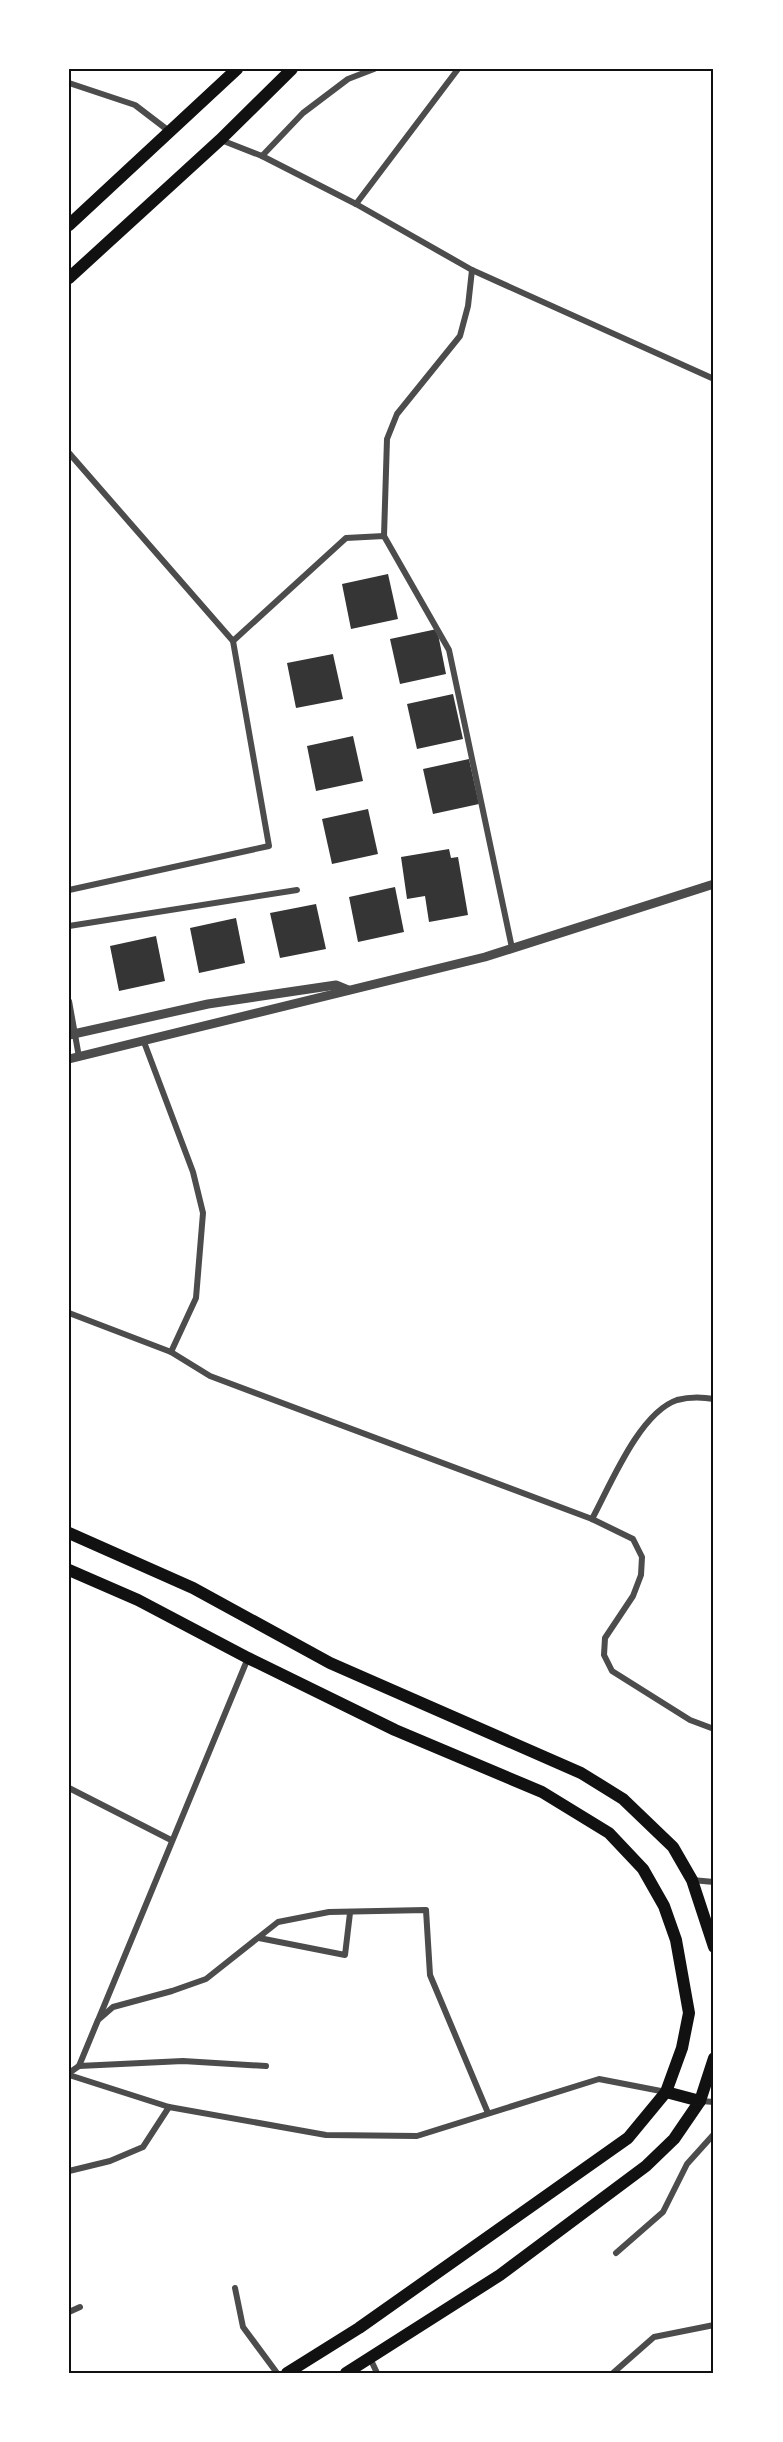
<svg xmlns="http://www.w3.org/2000/svg" width="783" height="2442" font-family="Montserrat,sans-serif">
<style>
.building{fill:#353535}
.lines{fill:none;stroke-linecap:round;stroke-linejoin:round}
.minor{stroke:#4c4c4c;stroke-width:6}
.tertiary{stroke:#4c4c4c;stroke-width:9}
.primary{stroke:#111;stroke-width:12}
.neatline{fill:none;stroke:#111;stroke-width:2}
</style>
<rect width="100%" height="100%" fill="#fff"/>
<g class="building">
<polygon points="388,574 398,619 351,629 342,584"/>
<polygon points="437,629 446,674 400,684 390,639"/>
<polygon points="333,654 343,699 296,708 287,663"/>
<polygon points="453,694 463,739 417,749 407,704"/>
<polygon points="353,736 363,781 316,791 307,746"/>
<polygon points="469,759 479,804 433,814 423,769"/>
<polygon points="368,809 378,854 332,864 322,819"/>
<polygon points="449,849 451,858 458,857 468,915 429,922 425,896 407,899 401,857"/>
<polygon points="395,887 404,932 358,942 349,897"/>
<polygon points="316,904 326,949 280,958 270,913"/>
<polygon points="236,918 245,963 199,973 190,928"/>
<polygon points="156,936 165,981 119,991 110,946"/>
</g>
<g class="lines">
<g class="minor">
<polyline points="69,83 135,105 169,131"/>
<polyline points="221,140 262,156 356,204 472,270 714,379"/>
<polyline points="262,156 303,113 348,79 374,69"/>
<polyline points="356,204 458,69"/>
<polyline points="69,453 233,641 269,846 69,890"/>
<polyline points="384,536 387,439 397,414 460,336 468,306 472,270"/>
<polyline points="233,641 346,538 384,536 449,650 512,948"/>
<polyline points="69,926 297,890"/>
<polyline points="69,1001 79,1057"/>
<polyline points="144,1042 193,1172 203,1213 196,1298 171,1352"/>
<polyline points="69,1313 171,1352 210,1376 592,1519 633,1539 642,1557 641,1575 633,1596 605,1638 604,1655 612,1671 690,1720 714,1729"/>
<path d="M592,1519C610,1486 639,1413 677,1400C688,1397 703,1397 714,1399"/>
<polyline points="69,1788 171,1840"/>
<polyline points="692,1880 714,1882"/>
<polyline points="259,1938 345,1955 350,1913"/>
<polyline points="99,2018 248,1658"/>
<polyline points="79,2066 183,2061 266,2066"/>
<polyline points="69,2073 79,2066 98,2020 113,2007 172,1991 206,1979 278,1922 329,1912 426,1910 430,1975 488,2113"/>
<polyline points="69,2075 169,2107 326,2135 417,2136 599,2079 666,2092"/>
<polyline points="701,2101 714,2102"/>
<polyline points="69,2171 110,2161 143,2147 169,2107"/>
<polyline points="616,2253 663,2212 687,2164 714,2134"/>
<polyline points="235,2288 243,2327 277,2373"/>
<polyline points="69,2312 80,2307"/>
<polyline points="370,2358 377,2373"/>
<polyline points="613,2373 654,2337 714,2325"/>
</g>
<g class="tertiary">
<polyline points="69,1035 208,1004 336,985 348,990"/>
<polyline points="69,1059 485,957 714,884"/>
</g>
<g class="primary">
<polyline points="69,225 237,69"/>
<polyline points="69,278 220,140 292,69"/>
<polyline points="69,1533 193,1588 330,1663 581,1773 623,1799 673,1847 692,1880 714,1947"/>
<polyline points="69,1570 138,1600 248,1658 395,1730 542,1792 609,1833 643,1869 664,1906 676,1940 689,2013 682,2048 666,2092 628,2138 359,2328 287,2373"/>
<polyline points="666,2092 700,2101"/>
<polyline points="346,2373 500,2275 646,2166 674,2139 700,2101 714,2058"/>
</g>
</g>
<rect width="783" height="2442" fill="none" stroke="#ffffff" stroke-width="141"/>
<rect x="70" y="70" width="642" height="2302" class="neatline"/>
</svg>
